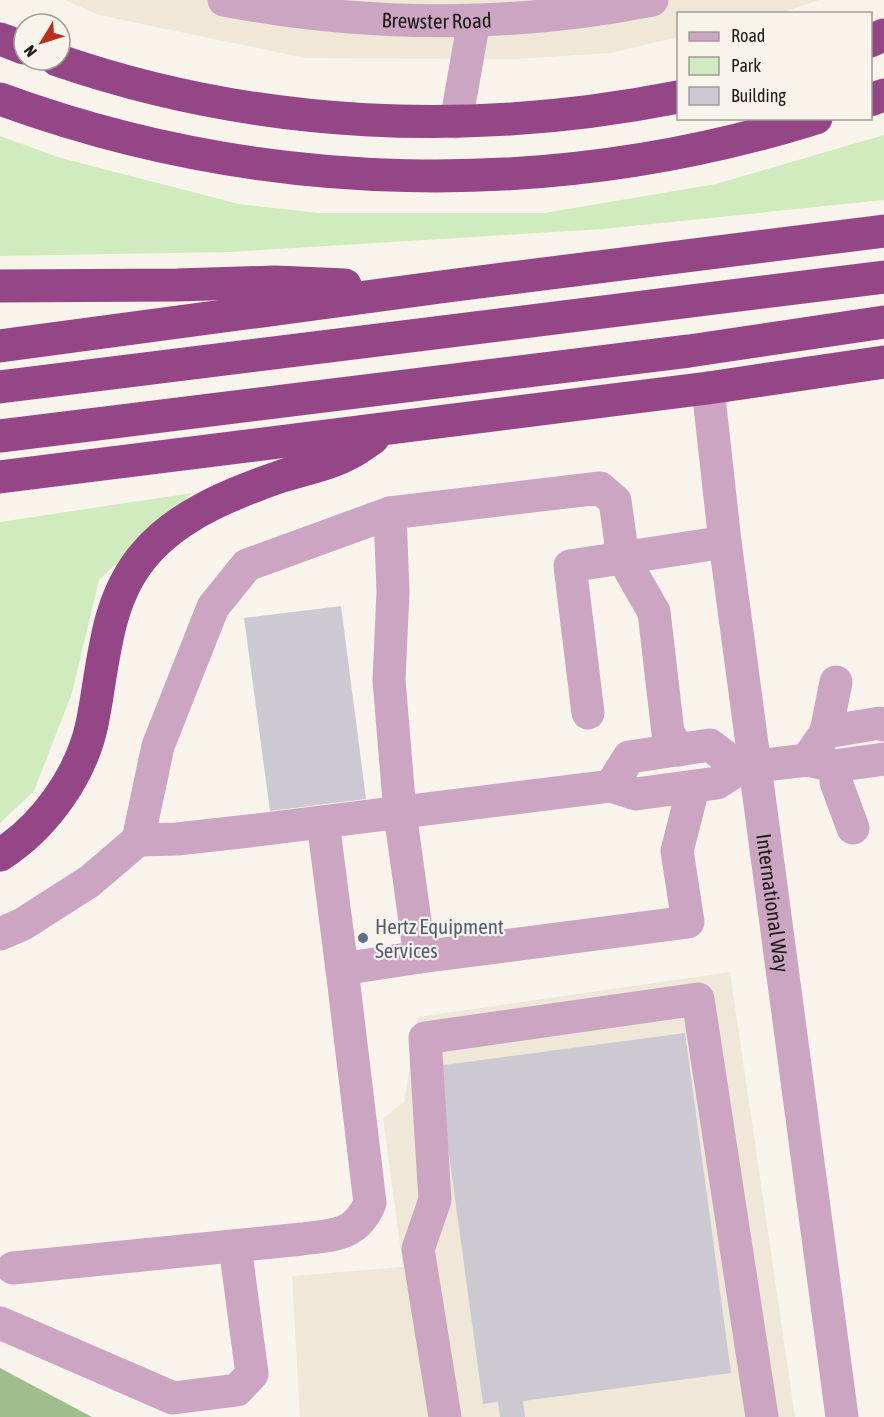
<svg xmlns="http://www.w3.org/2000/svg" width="884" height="1417" font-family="'Asap Condensed',sans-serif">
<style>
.built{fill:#efe7d7}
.green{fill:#d0ecbe}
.forest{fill:#a0bd8d}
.building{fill:#ccc9d2}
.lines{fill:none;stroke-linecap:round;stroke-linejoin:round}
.minor{stroke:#cba5c2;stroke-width:33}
.highway{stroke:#944686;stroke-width:33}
.service-dot{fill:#5c6f8a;stroke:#f9f4eb;stroke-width:2}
.labels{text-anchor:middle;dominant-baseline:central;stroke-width:4.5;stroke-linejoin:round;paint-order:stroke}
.street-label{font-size:21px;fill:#1c1b18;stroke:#f9f4eb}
.service-label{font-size:21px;fill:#4e5e75;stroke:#f9f4eb;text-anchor:start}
</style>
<rect width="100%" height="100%" fill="#f9f4eb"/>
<g class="built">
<polygon points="65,0 819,0 781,13 678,14 678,37 611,53 515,59 305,58 99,15"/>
<polygon points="730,972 795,1417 300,1417 292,1276 403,1267 383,1118 404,1102 418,1017"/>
</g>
<g class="green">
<polygon points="884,135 884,200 603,229 231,252 0,256 0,136 61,158 239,204 318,213 544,213 716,184"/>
<polygon points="192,493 99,580 72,693 34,791 0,823 0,522"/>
</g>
<polygon class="forest" points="0,1368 92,1417 0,1417"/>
<g class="building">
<polygon points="341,606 366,799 270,811 244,618"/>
<polygon points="685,1033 731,1373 523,1401 525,1417 500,1417 498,1402 483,1404 437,1066"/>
</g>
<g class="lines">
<g class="minor">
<path id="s1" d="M224,0C365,27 510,28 652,0"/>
<polyline points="456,122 474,20"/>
<path id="s2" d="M708,388L725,542L842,1417"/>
<polyline points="390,513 393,592 389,680 400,813 420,957"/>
<polyline points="588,713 570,566 725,542"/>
<polyline points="826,732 836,682"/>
<polyline points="807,760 826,732 880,723 884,725"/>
<polyline points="733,766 740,768 807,760 834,766 884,759"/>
<polyline points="836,782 853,828"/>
<polyline points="611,786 629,757 710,745 740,768"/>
<polyline points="323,822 342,969"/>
<polyline points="138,840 177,839 249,831 611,786 636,794 717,783 740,768"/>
<polyline points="0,934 23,924 90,881 138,840 158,746 213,607 247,565 390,513 600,488 615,501 623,558 654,612 668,733 679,750"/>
<path d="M13,1268L302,1239C334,1235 356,1236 370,1203L342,969L420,957L688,922L677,851L690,800"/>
<polyline points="0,1323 173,1398 237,1390 252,1374 235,1246"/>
<polyline points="445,1417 418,1249 435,1200 425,1038 698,999 762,1417"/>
</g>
<g class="highway">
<polyline points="0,39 24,48"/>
<polyline points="870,41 884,35"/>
<path d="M57,60C258,129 471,138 678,97"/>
<path d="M0,99C262,195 550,201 816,118"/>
<polyline points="870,100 884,95"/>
<polyline points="0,286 177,285 275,282 345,285"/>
<polyline points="0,346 448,286 884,231"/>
<polyline points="0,387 884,277"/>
<polyline points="0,436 689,351 884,322"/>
<polyline points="0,477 708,388 884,362"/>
<path d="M0,855C44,827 81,776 92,724C104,666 104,601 145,554C179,514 233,493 282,476C304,469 329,465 350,453C358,449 366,443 373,438"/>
</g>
</g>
<circle class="service-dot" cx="363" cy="938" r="6"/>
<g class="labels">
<g class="street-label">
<text stroke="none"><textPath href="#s1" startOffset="214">Brewster Road</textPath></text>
<text stroke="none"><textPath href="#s2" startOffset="519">International Way</textPath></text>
</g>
<g class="service-label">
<text x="375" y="926">Hertz Equipment<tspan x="375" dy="24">Services</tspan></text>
</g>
</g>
<rect x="677" y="12" width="195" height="108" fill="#f9f4eb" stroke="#a19d97" stroke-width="1.5"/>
<rect x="689" y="32" width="30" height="9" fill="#cba5c2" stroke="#a19d97" stroke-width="1.5"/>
<text x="731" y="42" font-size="18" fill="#1c1b18">Road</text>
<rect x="689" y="57" width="30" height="18" fill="#d0ecbe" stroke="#a19d97" stroke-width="1.5"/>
<text x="731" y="72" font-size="18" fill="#1c1b18">Park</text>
<rect x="689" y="87" width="30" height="18" fill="#ccc9d2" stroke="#a19d97" stroke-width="1.5"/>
<text x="731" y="102" font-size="18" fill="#1c1b18">Building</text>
<g transform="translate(42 42) rotate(232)"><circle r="28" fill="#f9f4eb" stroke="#a19d97" stroke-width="1.5"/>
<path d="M0-4.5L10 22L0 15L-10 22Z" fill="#bb2e1e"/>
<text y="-9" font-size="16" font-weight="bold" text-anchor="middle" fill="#1c1b18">N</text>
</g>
</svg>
